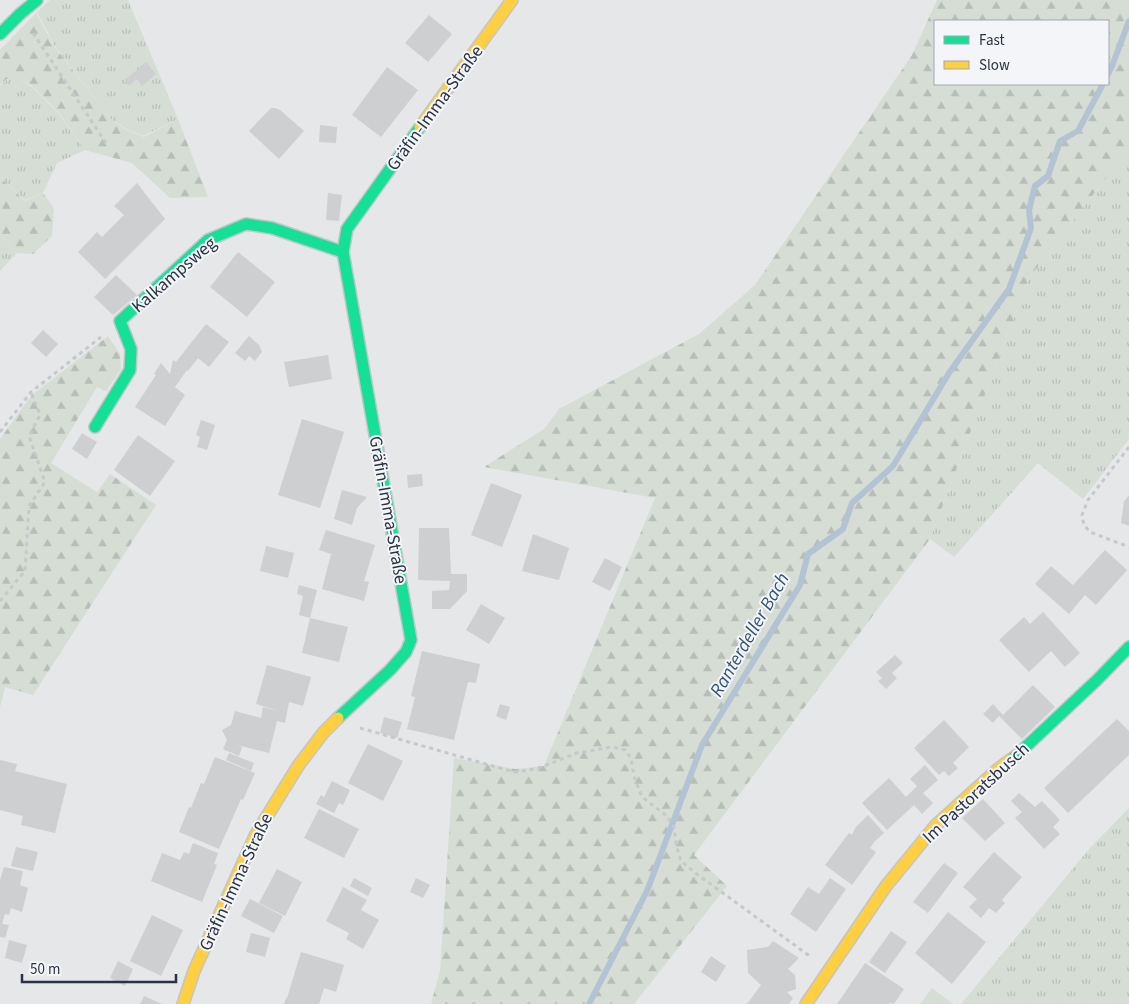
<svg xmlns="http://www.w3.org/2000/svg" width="1129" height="1004" font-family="'Source Sans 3',sans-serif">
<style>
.grass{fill:url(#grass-tufts)}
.forest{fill:url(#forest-firs);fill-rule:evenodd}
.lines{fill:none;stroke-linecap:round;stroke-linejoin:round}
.stream{stroke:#b3c3d4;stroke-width:6}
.building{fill:#cdcfd1}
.fast-casing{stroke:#c3c5c7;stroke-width:14}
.slow-casing{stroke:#c3c5c7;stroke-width:14}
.path{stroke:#c6c8cc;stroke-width:3;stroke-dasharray:4 4;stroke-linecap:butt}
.fast{stroke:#16e098;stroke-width:11}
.slow{stroke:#ffcf43;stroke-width:11}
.labels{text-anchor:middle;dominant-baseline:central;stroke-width:4;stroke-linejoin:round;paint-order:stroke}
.street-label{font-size:18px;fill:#2a3343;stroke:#f3f5f8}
.water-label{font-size:19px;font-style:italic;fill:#345178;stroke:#f3f5f8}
</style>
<defs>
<pattern id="grass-tufts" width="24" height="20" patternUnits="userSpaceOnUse" patternTransform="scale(1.25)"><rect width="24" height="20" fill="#d5ddd5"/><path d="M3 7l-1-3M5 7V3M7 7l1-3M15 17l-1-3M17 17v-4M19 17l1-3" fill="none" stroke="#b7beb8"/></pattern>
<pattern id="forest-firs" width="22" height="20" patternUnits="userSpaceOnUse" patternTransform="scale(1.25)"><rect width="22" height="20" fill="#d5ddd5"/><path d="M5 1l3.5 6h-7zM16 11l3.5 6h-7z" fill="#b7beb8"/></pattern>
</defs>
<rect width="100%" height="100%" fill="#e5e7e9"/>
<g class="grass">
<polygon points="50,0 128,0 178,119 143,136 125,128 111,119 54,45 37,12"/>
<polygon points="18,78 32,87 59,114 85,150 57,163 43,193 25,200 5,182 0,175 0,86 8,79"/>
<polygon points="1129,148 1129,439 1083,499 1038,463 954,557 930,539 1029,278"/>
<polygon points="0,234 17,253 0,271"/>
<polygon points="1129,808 1129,1004 961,1004 1089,849"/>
<polygon points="932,988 953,1004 920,1004"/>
</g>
<g class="forest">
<path d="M937,0H1129V148L1029,278L930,539L694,855L727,886L634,1004H431L440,971L454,758L515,769L544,766L655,498L484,467L544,429L559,409L699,334L755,285L912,55ZM935,21H1108V84H935Z"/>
<polygon points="36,13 54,46 111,119 125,129 144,137 178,119 208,197 170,198 132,163 85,150 60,114 32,86 18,78 7,79 0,85 0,50"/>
<polygon points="0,175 5,182 25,201 43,193 54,208 52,236 33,254 17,253 0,234"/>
<polygon points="108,336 120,354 121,369 106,391 97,387 51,463 97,492 110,474 156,505 33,695 5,687 0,707 0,439 31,396"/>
</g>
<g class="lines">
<g class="stream">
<polyline points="1108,74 1112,66 1129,21"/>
<polyline points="589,1004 647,891 702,745 800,585 808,554 843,529 852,503 893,466 949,373 1009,289 1031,228 1029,210 1035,186 1048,176 1060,141 1078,131 1103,84"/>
</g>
</g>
<g class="building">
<polygon points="429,15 452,34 428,62 405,43"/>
<polygon points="146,62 156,74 142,86 137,79 129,86 125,80"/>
<polygon points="387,67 418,90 381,137 352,115"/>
<polygon points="271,108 275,108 280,110 304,131 279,159 249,131"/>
<polygon points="320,125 337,127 336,143 319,142"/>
<polygon points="137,183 165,219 105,279 78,252 97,232 102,237 124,215 114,206"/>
<polygon points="328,193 342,195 339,221 326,220"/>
<polygon points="238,252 275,282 247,317 210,287"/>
<polygon points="116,275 137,295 113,315 94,297"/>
<polygon points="206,324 229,342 209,367 198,358 188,371 187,370 175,387 171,384 185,395 165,426 135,407 156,375 154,374 161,363 170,374 173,360 176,362"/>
<polygon points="43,330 58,344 46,357 31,343"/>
<polygon points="249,336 259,345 262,352 255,361 249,356 245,361 235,353"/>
<polygon points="328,355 332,379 289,387 284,362"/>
<polygon points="302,419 344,432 320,508 278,495"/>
<polygon points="201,420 215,425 207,450 197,447 200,437 196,435"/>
<polygon points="82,433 97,442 87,459 72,449"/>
<polygon points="138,435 175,461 150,496 114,470"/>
<polygon points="422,474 423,486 408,488 407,475"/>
<polygon points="491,483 522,495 502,547 471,535"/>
<polygon points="342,490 367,497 357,508 352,525 334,519"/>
<polygon points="1129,495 1129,526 1121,523 1124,502"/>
<polygon points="419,528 449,528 451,574 467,574 467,591 450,609 432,609 432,591 449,590 450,581 418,580"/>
<polygon points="326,530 375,545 364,581 369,582 364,601 322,589 331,554 319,550"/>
<polygon points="533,534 569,548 559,580 522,571"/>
<polygon points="266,546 294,553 288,578 260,571"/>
<polygon points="1105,550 1127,570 1096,605 1085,595 1069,614 1035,584 1051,566 1073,585"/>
<polygon points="605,558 622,567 610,591 592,582"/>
<polygon points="299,585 317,590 310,618 299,615 303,596 297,594"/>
<polygon points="481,604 505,618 489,644 466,630"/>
<polygon points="1043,612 1080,653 1065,667 1051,651 1029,672 999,640 1024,617 1030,624"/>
<polygon points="310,618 348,627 339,662 302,653"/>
<polygon points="422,651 480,664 476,683 468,682 454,740 407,729 415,697 411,696"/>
<polygon points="895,655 903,663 892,673 897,678 886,689 878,681 882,678 876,672"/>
<polygon points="267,665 311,677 303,706 289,702 285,723 277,721 269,753 237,745 242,747 239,756 223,749 227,740 222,730 231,725 235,711 261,718 263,707 279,711 256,704"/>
<polygon points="1033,685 1055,707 1022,739 999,716 993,723 983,714 993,704 1003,715"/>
<polygon points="500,704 510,707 506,720 496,716"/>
<polygon points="384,717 402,722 397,738 380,733"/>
<polygon points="1117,719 1129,731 1129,755 1068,813 1044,788"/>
<polygon points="944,720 969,747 953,763 958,768 949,776 944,771 939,775 914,748"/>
<polygon points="368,744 403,761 383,801 348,783"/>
<polygon points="229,753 254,763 251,771 226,760"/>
<polygon points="215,757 255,773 243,800 241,799 219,849 179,832 189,807 191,808 201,783 204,784"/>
<polygon points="0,760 17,764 15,771 67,784 55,833 21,825 23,816 0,810"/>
<polygon points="925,765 938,780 923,793 933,803 922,814 914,805 887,830 862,803 889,778 906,797 917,786 910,779"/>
<polygon points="332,781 350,790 343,805 339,803 334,813 316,804 321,795 324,797"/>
<polygon points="1019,793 1035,807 1042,801 1060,820 1053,827 1060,834 1044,849 1015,818 1022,812 1011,801"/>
<polygon points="983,799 1005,823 985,841 962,818"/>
<polygon points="319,809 359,829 344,858 304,838"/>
<polygon points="868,815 884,833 875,841 870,848 876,852 852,885 825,865 849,833 852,835 855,828"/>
<polygon points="193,843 218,853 214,864 217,865 202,902 151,881 162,853 180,860 184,852 189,854"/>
<polygon points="16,847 38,852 33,871 11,866"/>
<polygon points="994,852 1022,877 1002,900 1005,903 996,913 989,908 981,918 969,907 977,899 963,887"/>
<polygon points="944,863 958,873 928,913 913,902"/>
<polygon points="4,867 23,871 20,885 28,888 22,912 11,908 9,915 5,914 2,924 9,925 5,938 0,937 0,880"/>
<polygon points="277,869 302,882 285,916 259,903"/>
<polygon points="354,878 372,888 368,896 350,886"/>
<polygon points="416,878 430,885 423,898 410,892"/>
<polygon points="830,878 846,889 816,932 790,914 808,887 819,894"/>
<polygon points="343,887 367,900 361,910 379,920 363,949 346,939 349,933 326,921"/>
<polygon points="250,899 283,916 274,933 241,916"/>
<polygon points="948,912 986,942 952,984 915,953"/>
<polygon points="152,915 183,930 161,976 130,961"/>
<polygon points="891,931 907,942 885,973 869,962"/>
<polygon points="251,933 270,938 265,957 246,952"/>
<polygon points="9,940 27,945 22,963 5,958"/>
<polygon points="773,941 799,958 788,969 795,975 796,989 787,992 793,998 789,1004 747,1004 761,985 748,973 747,950 768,947"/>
<polygon points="301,952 344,965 336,992 324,988 319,1004 284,1004 286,998 287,998"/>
<polygon points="711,956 726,966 716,982 701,972"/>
<polygon points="118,961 133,969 125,986 110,978"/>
<polygon points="865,963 904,989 894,1004 890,1003 889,1004 837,1004"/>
<polygon points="144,996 162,1004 140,1004"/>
</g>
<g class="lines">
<defs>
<g id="fast">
<polyline points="0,34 20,14 37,0"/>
<polyline points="95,427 130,370 131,349 120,321 208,240 246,224 272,228 343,252"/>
<polyline points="338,718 390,670 406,652 411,640 343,252 347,229 420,127"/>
<polyline points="1010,760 1016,756 1097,680 1129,647"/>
</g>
<g id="slow">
<polyline points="420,127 512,0"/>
<polyline points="183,1004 194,971 256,834 298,766 323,733 338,718"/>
<polyline points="806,1004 886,886 936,825 998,769 1010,760"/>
</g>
</defs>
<use href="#fast" class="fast-casing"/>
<use href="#slow" class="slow-casing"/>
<g class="path">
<polyline points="33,33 106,143"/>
<polyline points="0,432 31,392 101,337"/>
<polyline points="1129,447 1088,500 1082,515 1084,525 1090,532 1129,547"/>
<polyline points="0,601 25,571 29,506 45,482 29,436 40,415 31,392"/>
<polyline points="360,728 514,772 536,769 577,753 612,747 625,750 631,758 634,776 642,797 667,816 674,827 676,844 681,861 694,872 811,957"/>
</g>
<use href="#fast" class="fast"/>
<use href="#slow" class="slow"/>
</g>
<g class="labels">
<g class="street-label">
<text transform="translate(435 108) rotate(-54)">Gräfin-Imma-Straße</text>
<text transform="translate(174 275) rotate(-41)">Kalkampsweg</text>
<text transform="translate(388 510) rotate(80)">Gräfin-Imma-Straße</text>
<text transform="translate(976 793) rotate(-43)">Im Pastoratsbusch</text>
<text transform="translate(236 882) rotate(-65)">Gräfin-Imma-Straße</text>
</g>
<g class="water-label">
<text transform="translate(750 635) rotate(-60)">Ranterdeller Bach</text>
</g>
</g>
<rect x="934" y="20" width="175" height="65" fill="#f3f5f8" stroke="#a3a7b0"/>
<rect x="944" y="36" width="25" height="8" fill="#16e098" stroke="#a3a7b0"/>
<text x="979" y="45" font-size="15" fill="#2a3343">Fast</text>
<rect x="944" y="61" width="25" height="8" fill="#ffcf43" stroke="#a3a7b0"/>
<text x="979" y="70" font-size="15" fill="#2a3343">Slow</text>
<path d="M22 974v8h154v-8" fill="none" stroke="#2a3343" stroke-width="2.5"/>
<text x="30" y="974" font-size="15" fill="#2a3343" stroke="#f3f5f8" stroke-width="4" paint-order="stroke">50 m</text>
</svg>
